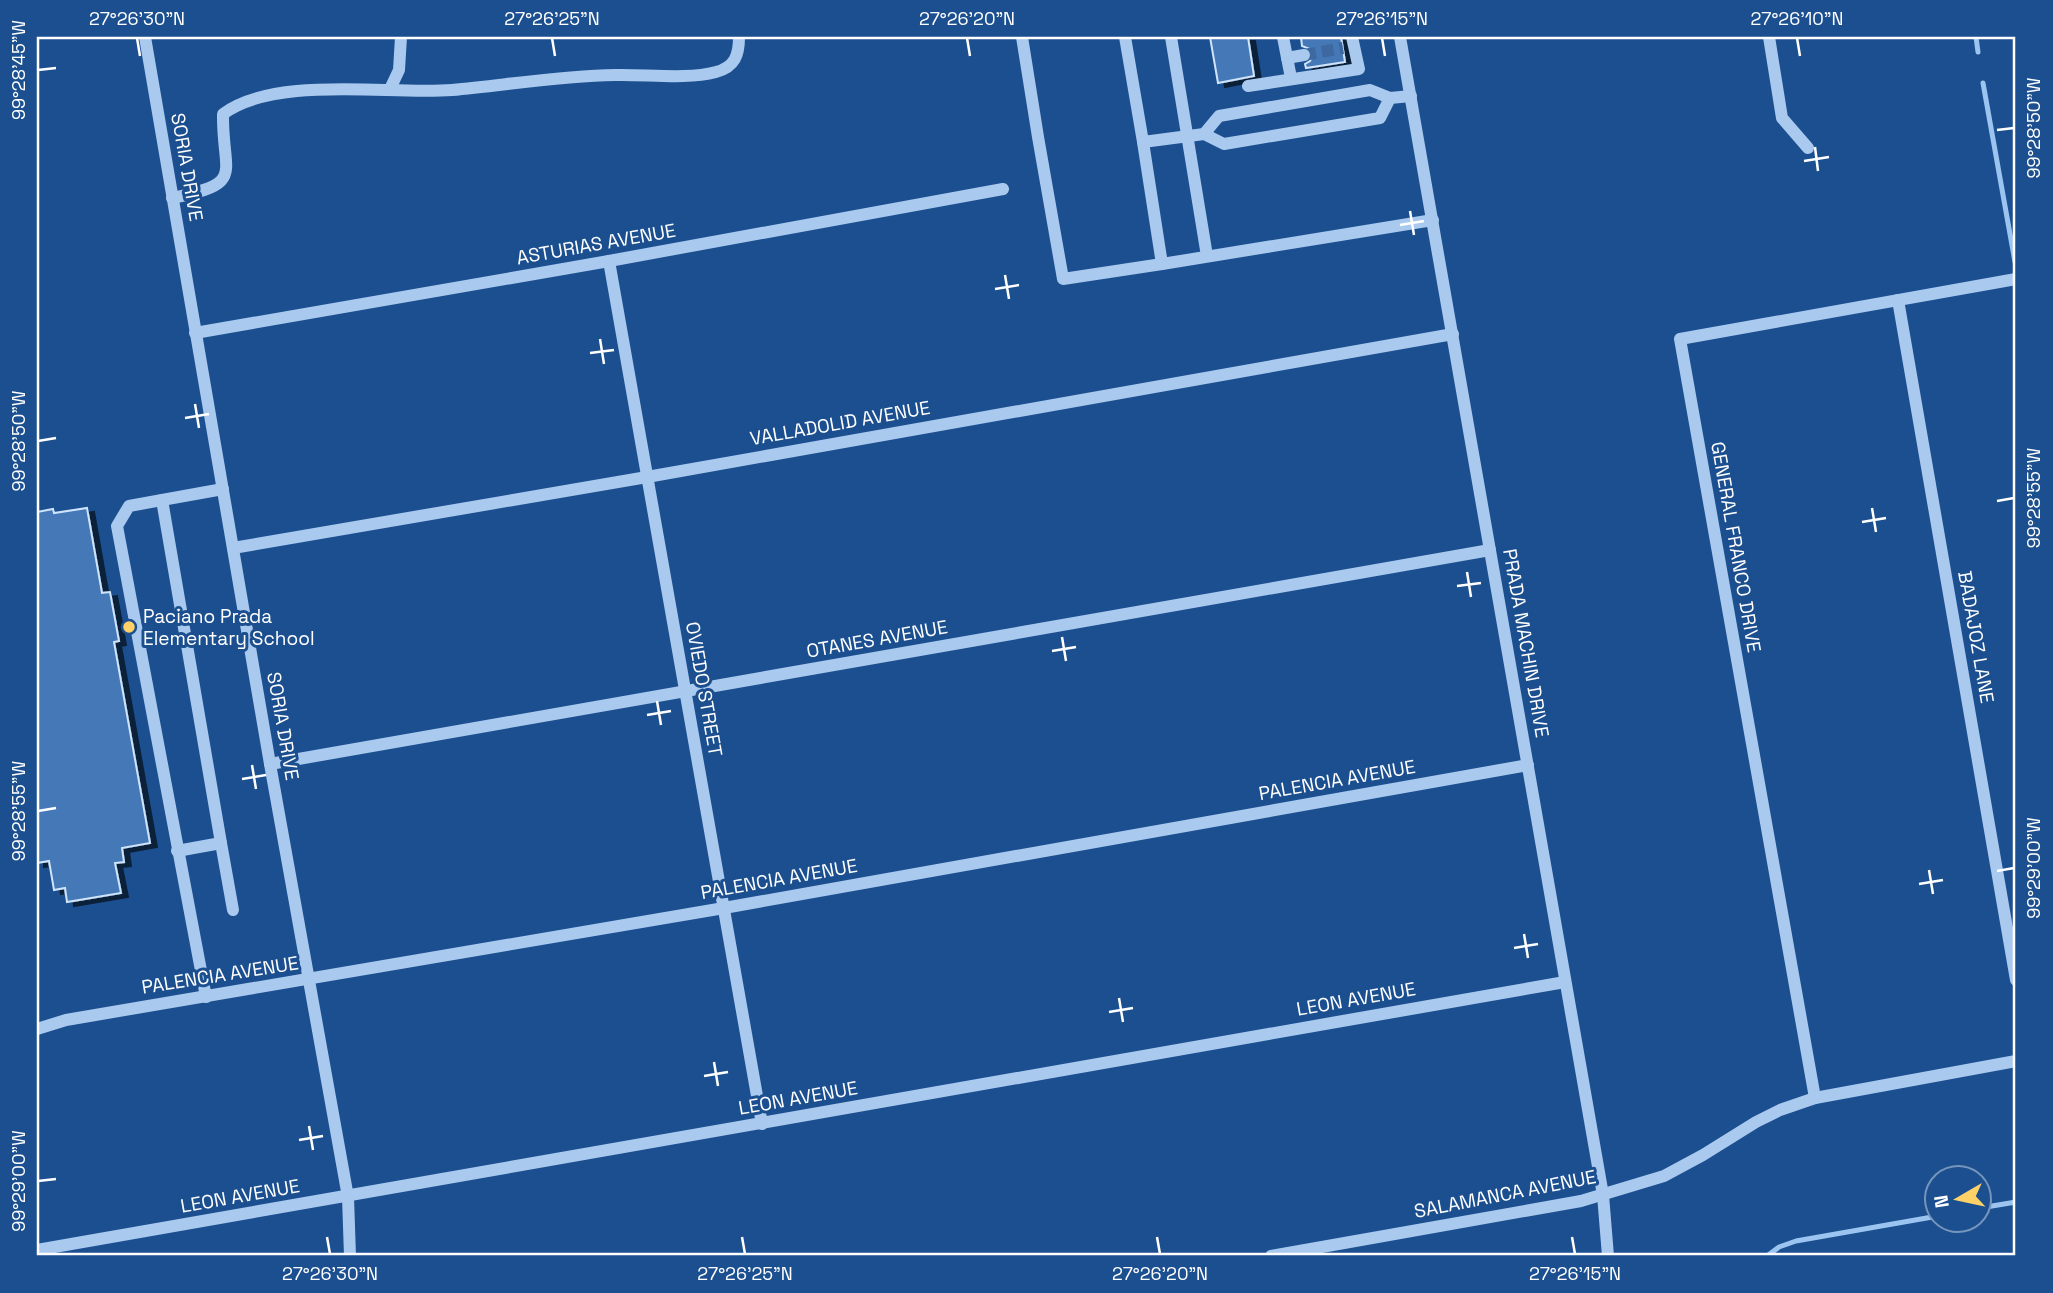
<svg xmlns="http://www.w3.org/2000/svg" width="2053" height="1293" font-family="'Space Grotesk',sans-serif">
<style>
.lines{fill:none;stroke-linecap:round;stroke-linejoin:round}
.stream{stroke:#9cc4f0;stroke-width:5}
.building{fill:#4478b7;stroke:#cfe3fa;stroke-width:2;filter:url(#shadow)}
.minor-tunnel{stroke:#3d69a0;stroke-width:12;stroke-dasharray:12 6;stroke-linecap:butt}
.minor{stroke:#a9c9ee;stroke-width:12}
.ticks{fill:none;stroke:#fff;stroke-width:2.5}
.poi-dot{fill:#ffd166;stroke:#1b4f8f;stroke-width:2.5}
.labels{text-anchor:middle;dominant-baseline:central;stroke-width:6;stroke-linejoin:round;paint-order:stroke}
.street-label{font-size:19px;fill:#fff;stroke:#1b4f8f}
.poi-label{font-size:19px;fill:#fff;stroke:#1b4f8f;text-anchor:start}
.neatline{fill:none;stroke:#fff;stroke-width:2.5}
.ticks-label{font-size:18px;text-anchor:middle;fill:#fff}
</style>
<defs>
<filter id="shadow"><feDropShadow dx="7" dy="4" stdDeviation="0" flood-color="#0009"/></filter>
</defs>
<rect width="100%" height="100%" fill="#1b4f8f"/>
<g class="lines">
<g class="stream">
<polyline points="1976,37 1978,52"/>
<polyline points="1983,83 2015,262"/>
<polyline points="1980,1208 2016,1202"/>
<polyline points="1767,1256 1779,1247 1796,1241 1938,1216"/>
</g>
</g>
<g class="building">
<polygon points="1210,37 1248,37 1254,76 1218,83"/>
<polygon points="1301,37 1341,37 1345,62 1306,68 1305,64 1310,61 1313,54 1310,49 1302,46"/>
<polygon points="87,508 102,593 110,592 119,641 114,642 150,843 122,848 124,862 115,863 121,893 67,902 65,888 54,890 49,861 37,863 37,512 53,509 54,513"/>
</g>
<g class="lines">
<polyline class="minor-tunnel" points="1304,55 1343,48"/>
<g class="minor">
<polyline points="145,37 270,764 348,1197 350,1256"/>
<polyline points="1022,37 1038,137 1063,279 1162,264"/>
<polyline points="1125,37 1143,142 1204,134 1224,144 1380,118 1390,98"/>
<polyline points="1171,37 1207,256"/>
<polyline points="1283,37 1291,78"/>
<polyline points="1400,37 1603,1195 1608,1256"/>
<polyline points="1769,37 1782,118 1808,148"/>
<polyline points="1287,58 1304,55"/>
<polyline points="1248,86 1359,69 1352,37"/>
<polyline points="390,89 399,70 401,37"/>
<polyline points="1204,134 1219,116 1370,90 1390,98 1411,96"/>
<polyline points="1143,142 1162,264 1433,220"/>
<path d="M172,198C247,183 222,175 223,114C276,75 388,95 452,90C506,85 560,76 615,75C646,74 686,80 716,72C735,67 739,55 739,37"/>
<polyline points="609,261 762,1124"/>
<polyline points="1898,300 2016,980"/>
<polyline points="195,333 609,261 1003,189"/>
<polyline points="162,500 221,843 177,851"/>
<polyline points="233,548 647,477 1453,334"/>
<polyline points="270,764 1490,550"/>
<polyline points="221,843 233,910"/>
<polyline points="206,997 117,526 129,506 223,489"/>
<polyline points="37,1029 66,1020 724,908 1528,765"/>
<polyline points="1815,1098 1680,339 2016,279"/>
<polyline points="37,1250 1565,982"/>
<polyline points="1271,1256 1581,1201 1664,1176 1703,1155 1756,1122 1780,1110 1815,1098 2016,1061"/>
</g>
</g>
<path class="ticks" d="M137,38L140,56M552,38L555,56M967,38L970,56M1382,38L1385,56M1797,38L1800,56M38,70L56,68M1997,130L2014,128M1815,147L1818,171M1804,161L1829,157M1410,211L1414,235M1400,225L1424,221M1005,275L1009,299M995,289L1019,285M600,339L604,364M590,353L614,350M195,404L199,428M185,418L209,414M38,441L56,438M1997,501L2014,498M1872,508L1876,532M1862,522L1886,518M1467,572L1471,597M1457,586L1481,583M1062,637L1066,661M1052,651L1076,647M657,701L661,725M647,715L671,711M252,765L256,789M242,779L266,775M38,811L56,808M1929,870L1933,894M1997,871L2014,868M1919,884L1943,880M1524,934L1528,958M1514,948L1538,944M1119,998L1123,1022M1109,1012L1133,1008M714,1062L718,1086M704,1076L728,1072M309,1126L313,1150M299,1140L323,1136M38,1181L56,1179M327,1237L330,1254M742,1237L745,1254M1157,1237L1160,1254M1572,1237L1575,1254"/>
<circle class="poi-dot" cx="129" cy="627" r="7"/>
<g class="labels">
<g class="street-label">
<text transform="translate(187 167) rotate(80)">SORIA DRIVE</text>
<text transform="translate(596 244) rotate(-10)">ASTURIAS AVENUE</text>
<text transform="translate(840 423) rotate(-10)">VALLADOLID AVENUE</text>
<text transform="translate(1736 547) rotate(80)">GENERAL FRANCO DRIVE</text>
<text transform="translate(1976 637) rotate(80)">BADAJOZ LANE</text>
<text transform="translate(877 639) rotate(-10)">OTANES AVENUE</text>
<text transform="translate(1526 643) rotate(80)">PRADA MACHIN DRIVE</text>
<text transform="translate(704 689) rotate(80)">OVIEDO STREET</text>
<text transform="translate(283 726) rotate(80)">SORIA DRIVE</text>
<text transform="translate(1337 780) rotate(-10)">PALENCIA AVENUE</text>
<text transform="translate(779 879) rotate(-10)">PALENCIA AVENUE</text>
<text transform="translate(220 975) rotate(-9)">PALENCIA AVENUE</text>
<text transform="translate(1356 999) rotate(-10)">LEON AVENUE</text>
<text transform="translate(798 1098) rotate(-10)">LEON AVENUE</text>
<text transform="translate(1505 1194) rotate(-11)">SALAMANCA AVENUE</text>
<text transform="translate(240 1196) rotate(-10)">LEON AVENUE</text>
</g>
<g class="poi-label">
<text x="143" y="616">Paciano Prada<tspan x="143" dy="22">Elementary School</tspan></text>
</g>
</g>
<rect width="2053" height="1293" fill="none" stroke="#1b4f8f" stroke-width="77"/>
<g transform="translate(1958 1199) rotate(261)"><circle r="33" fill="#1b4f8f" stroke="#7695bc" stroke-width="2"/>
<path d="M0-5L12 26L0 18L-12 26Z" fill="#ffd166"/>
<text y="-10" font-size="19" font-weight="bold" text-anchor="middle" fill="#ffffff">N</text>
</g>
<rect x="38" y="38" width="1976" height="1216" class="neatline"/>
<g class="ticks-label">
<text x="137" y="25">27°26'30"N</text>
<text x="552" y="25">27°26'25"N</text>
<text x="967" y="25">27°26'20"N</text>
<text x="1382" y="25">27°26'15"N</text>
<text x="1797" y="25">27°26'10"N</text>
<text transform="translate(19 70) rotate(-90)" y="6">99°28'45"W</text>
<text transform="translate(2034 128) rotate(-90)" y="6">99°28'50"W</text>
<text transform="translate(19 441) rotate(-90)" y="6">99°28'50"W</text>
<text transform="translate(2034 498) rotate(-90)" y="6">99°28'55"W</text>
<text transform="translate(19 811) rotate(-90)" y="6">99°28'55"W</text>
<text transform="translate(2034 868) rotate(-90)" y="6">99°29'00"W</text>
<text transform="translate(19 1181) rotate(-90)" y="6">99°29'00"W</text>
<text x="330" y="1280">27°26'30"N</text>
<text x="745" y="1280">27°26'25"N</text>
<text x="1160" y="1280">27°26'20"N</text>
<text x="1575" y="1280">27°26'15"N</text>
</g>
</svg>
